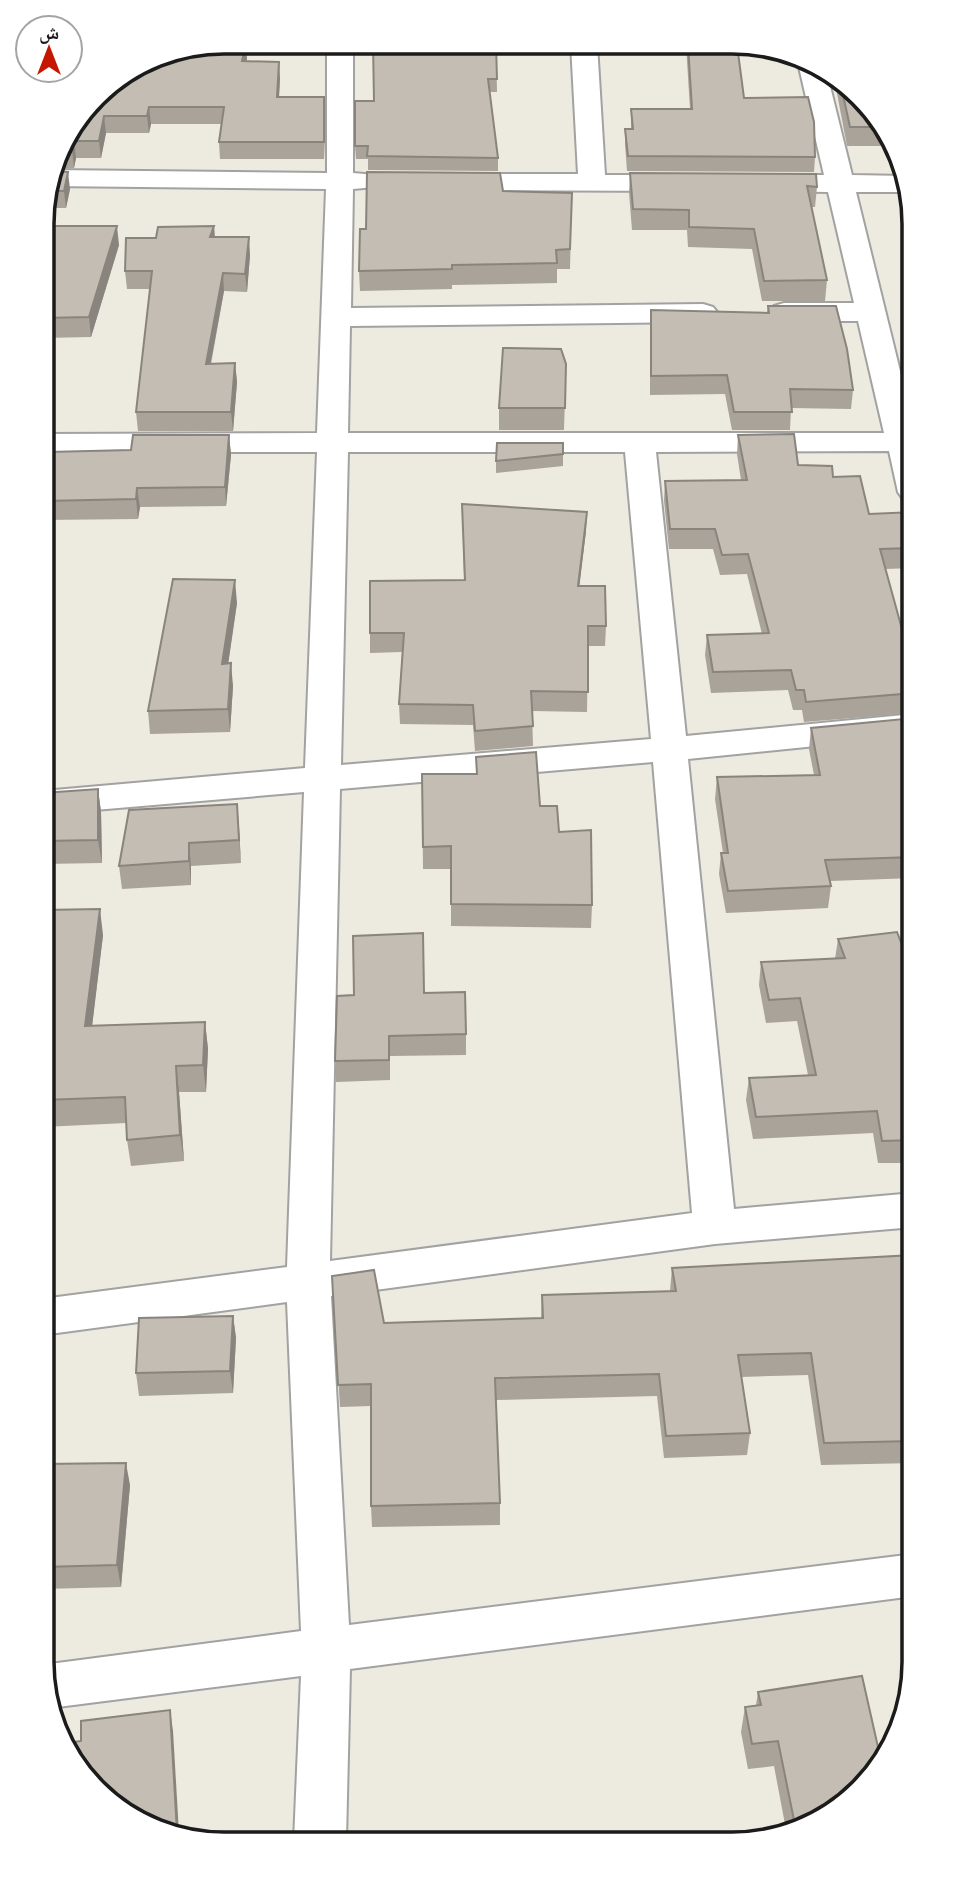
<svg xmlns="http://www.w3.org/2000/svg" width="956" height="1886" font-family="'Varela Round','Noto Naskh Arabic',sans-serif">
<style>
.lines{fill:none;stroke-linecap:round;stroke-linejoin:round}
.minor-casing{stroke:#a2a2a2;stroke-width:4}
.minor{fill:#fff;fill-rule:evenodd}
.wall{fill:#a9a39a}
.shaded-wall{fill:#89847d}
.building{fill:#c4bdb3;stroke:#89847d;stroke-width:2}
.rim{fill:none;stroke:#1b1b1b;stroke-width:3.5}
</style>
<rect width="100%" height="100%" fill="#edeae0"/>
<g class="lines">
<defs>
<g id="minor">
<path d="M327,43H353V173L376,175L380,181L376,187L353,189L351,308L703,304L713,307L718,313L713,319L703,322L350,326L348,433H884L858,321H784L774,318L769,312L774,306L784,303H854L828,192L766,191L756,189L752,183L756,177L766,175H824L799,67L802,63L827,74L852,175L906,176L909,192H856L914,428V502L903,499L898,492L889,451L656,452L686,736L914,714V736L688,759L734,1209L914,1193V1227L715,1244L331,1296L349,1625L914,1554V1596L350,1669L346,1840L294,1841L301,1676L50,1708L42,1665L301,1631L287,1302L42,1335V1299L287,1267L304,792L48,814L43,813V791L305,768L317,452H43V434L317,433L326,189L48,186L53,170L327,173ZM348,452H625L651,739L341,765ZM653,762L692,1213L330,1261L340,789Z"/>
<polygon points="571,44 597,44 605,175 681,175 691,177 695,183 691,189 681,191 451,190 441,188 437,182 441,176 451,174 578,174"/>
</g>
</defs>
<use href="#minor" class="minor-casing"/>
<use href="#minor" class="minor"/>
</g>
<g class="wall">
<polygon points="246,42 246,61 280,78 279,97 325,114 324,159 220,159 219,142 222,124 151,124 149,133 106,133 101,158 76,158 74,168 53,169 61,143 104,87"/>
<polygon points="496,44 497,92 489,92 498,158 498,171 368,170 368,159 356,159 355,146 374,101"/>
<polygon points="686,45 737,45 744,98 815,157 814,172 627,171 625,144 625,129 631,129 631,109 690,109"/>
<polygon points="835,79 852,87 891,146 847,146 835,83"/>
<polygon points="52,171 70,189 66,208 44,208 44,200"/>
<polygon points="630,173 817,187 815,207 811,207 827,280 825,301 762,301 752,249 688,247 687,230 632,230 629,193"/>
<polygon points="503,191 572,193 570,269 557,269 557,283 452,285 452,289 360,291 359,271 366,229"/>
<polygon points="909,223 914,224 914,271 906,243"/>
<polygon points="214,226 215,237 250,255 247,292 224,291 211,364 235,363 237,382 233,431 138,431 136,412 150,289 127,289 125,271 156,238"/>
<polygon points="43,229 119,245 91,337 43,338"/>
<polygon points="768,306 853,390 851,409 791,408 790,430 732,430 725,394 650,395 650,328 651,310 767,313"/>
<polygon points="566,364 564,430 499,430 499,408"/>
<polygon points="229,435 231,455 226,506 140,507 138,519 43,520 43,443 51,443 52,452 131,450"/>
<polygon points="738,435 798,465 833,477 869,514 914,512 914,568 885,569 914,673 914,713 804,722 802,710 793,710 788,690 711,693 705,655 707,635 762,634 747,574 720,575 713,549 669,549 664,501 665,481 741,480 737,454"/>
<polygon points="563,443 563,466 496,473 496,461"/>
<polygon points="462,504 586,531 579,586 606,626 605,646 588,646 587,712 532,711 533,746 475,751 473,725 400,724 399,704 402,652 370,653 370,633 464,580"/>
<polygon points="237,603 228,663 233,686 230,732 150,734 148,711"/>
<polygon points="914,718 914,878 830,881 831,886 828,908 726,913 719,874 721,853 723,853 715,799 717,777 814,775 809,749 811,728"/>
<polygon points="476,757 540,806 559,832 592,905 591,928 451,926 451,869 423,869 422,774 476,774"/>
<polygon points="98,789 101,812 102,863 43,864 43,793"/>
<polygon points="237,804 241,863 191,866 191,885 122,889 119,866"/>
<polygon points="43,910 103,935 92,1026 205,1022 208,1049 206,1092 179,1092 184,1161 131,1166 127,1140 126,1123 43,1127"/>
<polygon points="838,939 914,976 914,1163 878,1163 873,1133 753,1139 746,1100 749,1078 808,1075 797,1021 766,1023 759,985 761,962 835,959"/>
<polygon points="424,993 466,1034 466,1055 390,1056 390,1080 336,1082 335,1061"/>
<polygon points="909,1236 914,1236 914,1463 821,1465 808,1375 741,1377 750,1433 747,1455 664,1458 657,1396 496,1400 500,1503 500,1525 372,1527 371,1506 371,1406 340,1407 332,1276 384,1323 541,1318 542,1295 670,1291 672,1268 906,1255"/>
<polygon points="233,1316 236,1338 233,1393 139,1396 136,1373"/>
<polygon points="42,1464 130,1485 121,1587 42,1589"/>
<polygon points="758,1692 876,1773 790,1834 787,1835 774,1766 748,1769 741,1732 745,1707 756,1705"/>
</g>
<g class="shaded-wall">
<polygon points="246,42 247,59 243,78 242,61"/>
<polygon points="279,62 280,78 278,114 277,97"/>
<polygon points="324,97 325,114 324,159"/>
<polygon points="149,107 151,124 149,133 147,116"/>
<polygon points="104,116 106,133 101,158 99,141"/>
<polygon points="74,141 76,158 74,168 72,150"/>
<polygon points="68,172 70,189 66,208 64,191"/>
<polygon points="117,226 119,245 91,337 89,317"/>
<polygon points="214,226 215,244 210,237"/>
<polygon points="249,237 250,255 247,292 245,274"/>
<polygon points="223,273 224,291 207,382 206,364"/>
<polygon points="235,363 237,382 233,431 231,412"/>
<polygon points="229,435 231,455 226,506 225,487"/>
<polygon points="137,488 140,507 138,519 136,499"/>
<polygon points="587,512 586,531 577,606 578,586"/>
<polygon points="235,580 237,603 225,686 222,664"/>
<polygon points="231,663 233,686 230,732 228,709"/>
<polygon points="98,789 101,812 102,863 98,840"/>
<polygon points="237,804 239,827 241,863 239,840"/>
<polygon points="189,843 191,866 191,885 189,861"/>
<polygon points="100,909 103,935 89,1052 85,1026"/>
<polygon points="205,1022 208,1049 206,1092 203,1065"/>
<polygon points="176,1066 179,1092 184,1161 180,1135"/>
<polygon points="233,1316 236,1338 233,1393 230,1371"/>
<polygon points="126,1463 130,1485 121,1587 117,1565"/>
<polygon points="170,1710 173,1731 179,1833 177,1832"/>
</g>
<g class="building">
<polygon points="224,42 246,42 242,61 279,62 277,97 324,97 324,142 219,142 224,107 149,107 147,116 104,116 99,141 74,141 72,150 58,151 61,143 104,87 155,56"/>
<polygon points="373,43 496,44 497,79 488,79 498,158 367,156 368,146 355,146 355,101 374,101"/>
<polygon points="688,45 737,45 744,98 808,97 814,122 815,157 628,156 625,129 633,129 631,109 692,109"/>
<polygon points="840,81 852,87 878,127 850,127"/>
<polygon points="52,171 68,172 64,191 46,191"/>
<polygon points="367,172 500,173 503,191 572,193 570,249 556,250 557,263 452,265 452,269 359,271 360,229 366,229"/>
<polygon points="630,173 816,174 817,187 807,186 827,280 764,281 754,229 689,227 689,210 633,209"/>
<polygon points="909,223 914,223 914,241"/>
<polygon points="44,226 117,226 89,317 43,318"/>
<polygon points="214,226 210,237 249,237 245,274 223,273 206,364 235,363 231,412 136,412 152,271 125,271 126,238 156,238 158,227"/>
<polygon points="768,306 836,306 847,349 853,390 790,389 792,412 734,412 727,375 651,376 651,310 769,313"/>
<polygon points="503,348 561,349 566,364 565,408 499,408"/>
<polygon points="794,434 798,465 832,466 833,477 860,476 869,514 914,512 914,548 880,549 914,673 914,693 806,702 804,690 796,690 791,670 713,672 707,635 769,633 748,554 722,555 715,529 670,529 665,481 747,480 738,435"/>
<polygon points="133,435 229,435 225,487 137,488 136,499 43,501 43,443 51,443 48,452 131,450"/>
<polygon points="497,443 563,443 563,454 496,461"/>
<polygon points="462,504 587,512 578,586 605,586 606,626 588,626 588,692 531,691 533,726 475,731 473,705 399,704 404,633 370,633 370,581 465,580"/>
<polygon points="173,579 235,580 222,664 231,663 228,709 148,711"/>
<polygon points="914,718 914,857 825,860 831,886 728,891 721,853 728,853 717,777 820,775 811,728"/>
<polygon points="536,752 540,806 557,806 559,832 591,830 592,905 451,904 451,846 423,847 422,774 477,774 476,757"/>
<polygon points="98,789 98,840 43,841 43,793"/>
<polygon points="237,804 239,840 189,843 189,861 119,866 129,810"/>
<polygon points="100,909 85,1026 205,1022 203,1065 176,1066 180,1135 127,1140 125,1097 43,1100 43,910"/>
<polygon points="897,932 914,976 914,1140 882,1141 877,1111 756,1117 749,1078 816,1075 800,998 769,1000 761,962 845,958 838,939"/>
<polygon points="423,933 424,993 465,992 466,1034 389,1036 389,1060 335,1061 337,996 354,995 353,936"/>
<polygon points="909,1236 914,1236 914,1441 824,1443 811,1353 738,1355 750,1433 666,1436 659,1374 495,1378 500,1503 371,1506 371,1384 338,1385 332,1276 374,1270 384,1323 543,1318 542,1295 676,1291 672,1268 913,1255"/>
<polygon points="233,1316 230,1371 136,1373 139,1318"/>
<polygon points="126,1463 117,1565 42,1567 42,1464"/>
<polygon points="862,1676 880,1756 883,1756 876,1773 796,1830 778,1741 752,1744 745,1707 761,1705 758,1692"/>
<polygon points="170,1710 177,1832 104,1799 67,1743 81,1741 81,1721"/>
</g>
<path d="M0 0H956V1886H0ZM224 54H732A170 170 0 0 1 902 224V1662A170 170 0 0 1 732 1832H224A170 170 0 0 1 54 1662V224A170 170 0 0 1 224 54Z" fill="#fff" fill-rule="evenodd"/>
<path class="rim" d="M224 54H732A170 170 0 0 1 902 224V1662A170 170 0 0 1 732 1832H224A170 170 0 0 1 54 1662V224A170 170 0 0 1 224 54Z"/>
<g transform="translate(49 49)"><circle r="33" fill="#ffffff" stroke="#a4a4a4" stroke-width="2"/>
<path d="M0-5L12 26L0 18L-12 26Z" fill="#c51700"/>
<text y="-10" font-size="19" font-weight="bold" text-anchor="middle" fill="#1b1b1b">ش</text>
</g>
</svg>
